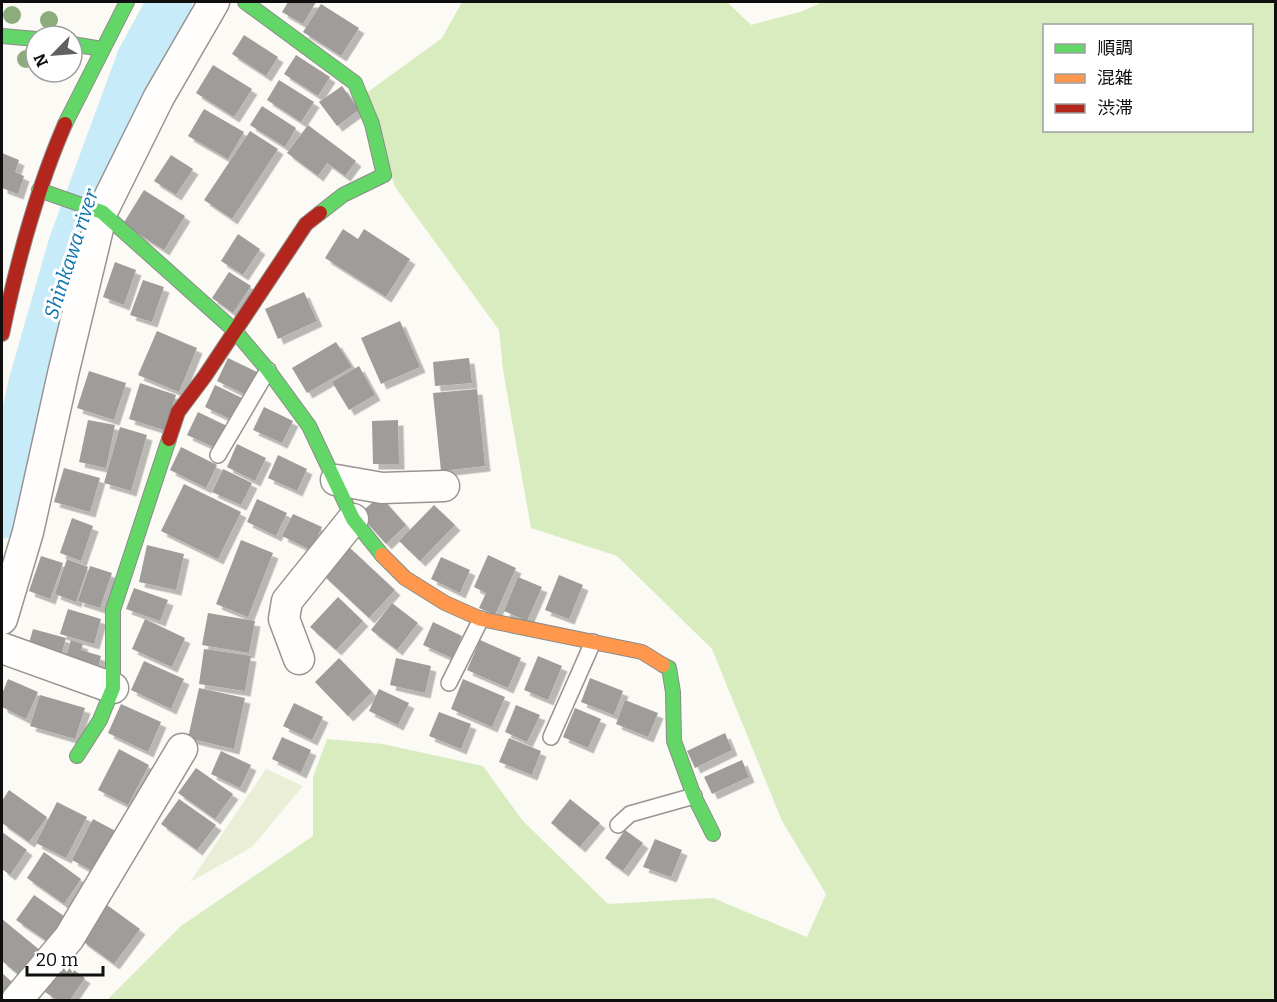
<svg xmlns="http://www.w3.org/2000/svg" width="1277" height="1002" font-family="Bitter,'Noto Sans JP',serif">
<style>
.forest{fill:#d9ecbf;fill-rule:evenodd}
.cemetery{fill:#eaeed6}
.lines{fill:none;stroke-linecap:round;stroke-linejoin:round}
.river{stroke:#c7ebf9;stroke-width:45}
.building{fill:#9f9c99;filter:url(#shadow)}
.lane-casing{stroke:#969592;stroke-width:18}
.street-casing{stroke:#969592;stroke-width:33}
.fast-casing{stroke:#8c8b89;stroke-width:16}
.slow-casing{stroke:#8c8b89;stroke-width:16}
.jam-casing{stroke:#8c8b89;stroke-width:16}
.lane{stroke:#fffefd;stroke-width:15}
.street{stroke:#fffefd;stroke-width:30}
.fast{stroke:#63d668;stroke-width:14}
.slow{stroke:#ff974d;stroke-width:14}
.jam{stroke:#b3261e;stroke-width:14}
.tree{fill:#8cac7c}
.labels{text-anchor:middle;dominant-baseline:central;stroke-width:6;stroke-linejoin:round;paint-order:stroke}
.water-label{font-size:20px;font-style:italic;fill:#0c73ac;stroke:#fff}
</style>
<defs>
<filter id="shadow"><feDropShadow dx="5.5" dy="5.5" stdDeviation="0" flood-color="#0004"/></filter>
</defs>
<rect width="100%" height="100%" fill="#fcfaf4"/>
<path class="forest" d="M462,2H727L751,25L800,12L823,2H1275V1000H107L181,926L313,836V777L327,739L383,744L483,766L523,821L608,904L713,898L807,937L826,894L782,821L712,649L617,556L531,528L503,370L499,330L395,187L365,94L442,38ZM1044,26H1252V130H1044Z"/>
<polygon class="cemetery" points="266,769 303,786 252,847 190,882"/>
<g class="lines">
<polyline class="river" points="2,516 31,383 71,244 139,59 170,2"/>
</g>
<g class="building">
<polygon points="288,2 316,2 303,24 282,12"/>
<polygon points="321,4 359,28 341,56 303,32"/>
<polygon points="244,35 278,57 266,76 232,54"/>
<polygon points="296,55 330,77 318,96 284,74"/>
<polygon points="213,65 252,89 234,117 196,93"/>
<polygon points="279,80 314,102 301,122 267,100"/>
<polygon points="342,86 359,110 337,126 319,102"/>
<polygon points="262,106 296,128 285,147 250,125"/>
<polygon points="204,109 244,132 228,159 188,136"/>
<polygon points="308,125 356,161 345,176 327,163 318,176 287,153"/>
<polygon points="250,131 278,149 232,219 204,200"/>
<polygon points="2,153 19,160 15,172 24,176 18,194 2,188"/>
<polygon points="171,155 193,169 176,195 154,181"/>
<polygon points="144,190 185,216 164,250 123,224"/>
<polygon points="343,229 358,239 364,229 410,259 386,297 325,258"/>
<polygon points="238,234 260,249 243,275 221,261"/>
<polygon points="115,262 136,270 124,305 103,297"/>
<polygon points="229,272 251,286 233,313 212,298"/>
<polygon points="143,280 164,287 152,322 130,315"/>
<polygon points="304,292 317,321 278,339 265,309"/>
<polygon points="400,321 420,367 381,384 361,338"/>
<polygon points="157,331 197,348 179,392 138,375"/>
<polygon points="336,342 352,367 307,393 292,368"/>
<polygon points="228,358 257,372 246,395 217,381"/>
<polygon points="469,358 472,383 435,386 433,362"/>
<polygon points="359,366 375,395 349,410 332,382"/>
<polygon points="89,371 126,383 114,420 77,408"/>
<polygon points="140,383 176,395 164,430 129,419"/>
<polygon points="215,385 244,399 234,421 205,407"/>
<polygon points="477,389 485,466 441,471 433,393"/>
<polygon points="264,407 293,421 282,443 253,430"/>
<polygon points="198,412 227,426 216,448 187,435"/>
<polygon points="88,420 115,425 106,468 79,462"/>
<polygon points="398,420 399,464 373,464 372,421"/>
<polygon points="120,427 147,435 131,491 104,483"/>
<polygon points="237,444 266,458 255,481 227,467"/>
<polygon points="181,447 217,465 206,488 170,470"/>
<polygon points="278,455 307,469 297,491 268,478"/>
<polygon points="64,468 100,478 90,512 54,502"/>
<polygon points="223,469 252,483 241,505 212,492"/>
<polygon points="184,484 241,512 218,559 161,531"/>
<polygon points="380,496 406,525 386,544 359,514"/>
<polygon points="257,499 287,513 276,536 247,522"/>
<polygon points="434,505 455,525 420,561 399,541"/>
<polygon points="293,514 322,527 311,550 282,536"/>
<polygon points="72,518 93,526 81,561 60,553"/>
<polygon points="241,540 273,553 248,617 216,604"/>
<polygon points="147,545 184,554 176,590 139,582"/>
<polygon points="349,547 395,590 369,618 323,575"/>
<polygon points="488,555 516,568 495,615 479,608 486,593 474,587"/>
<polygon points="41,556 63,563 50,599 29,591"/>
<polygon points="441,557 470,570 460,593 431,579"/>
<polygon points="67,559 88,567 76,602 55,594"/>
<polygon points="90,566 112,573 100,608 78,601"/>
<polygon points="559,575 583,585 569,619 545,610"/>
<polygon points="518,577 542,587 527,621 504,611"/>
<polygon points="134,588 168,600 160,621 126,609"/>
<polygon points="338,597 363,621 336,650 310,627"/>
<polygon points="392,603 418,623 397,650 371,630"/>
<polygon points="68,609 101,619 94,644 60,634"/>
<polygon points="208,613 255,621 249,653 202,645"/>
<polygon points="145,619 185,638 172,667 132,649"/>
<polygon points="433,622 462,636 452,658 423,645"/>
<polygon points="33,629 66,638 59,663 26,654"/>
<polygon points="71,640 83,644 81,650 101,656 96,675 64,665"/>
<polygon points="480,640 521,658 508,688 467,670"/>
<polygon points="204,649 251,656 245,691 199,684"/>
<polygon points="538,656 562,666 548,700 524,690"/>
<polygon points="339,658 372,692 348,716 315,682"/>
<polygon points="396,658 431,666 425,693 390,685"/>
<polygon points="144,661 184,679 171,709 131,690"/>
<polygon points="590,678 623,691 614,715 581,702"/>
<polygon points="8,679 38,692 26,719 2,707 2,694"/>
<polygon points="463,679 505,697 492,727 451,709"/>
<polygon points="199,688 245,698 234,749 188,738"/>
<polygon points="379,689 409,703 398,725 369,711"/>
<polygon points="40,695 85,708 75,739 30,726"/>
<polygon points="625,700 658,713 648,737 616,724"/>
<polygon points="294,703 323,717 312,740 283,726"/>
<polygon points="121,704 161,722 148,752 108,733"/>
<polygon points="516,705 540,715 527,742 505,732"/>
<polygon points="575,708 601,719 588,748 563,737"/>
<polygon points="439,712 471,724 461,749 429,736"/>
<polygon points="725,733 732,750 695,768 687,751"/>
<polygon points="282,737 311,750 301,773 272,759"/>
<polygon points="509,738 541,751 532,775 499,762"/>
<polygon points="119,749 149,765 128,805 98,790"/>
<polygon points="221,751 251,765 240,788 211,774"/>
<polygon points="742,760 749,777 712,794 704,777"/>
<polygon points="196,768 233,794 215,819 178,793"/>
<polygon points="9,790 47,817 29,842 2,823 2,801"/>
<polygon points="179,799 216,825 197,850 161,824"/>
<polygon points="570,799 600,823 580,847 551,823"/>
<polygon points="57,802 87,817 66,858 36,843"/>
<polygon points="93,819 123,835 102,876 72,860"/>
<polygon points="625,830 643,843 623,871 605,858"/>
<polygon points="2,832 27,850 10,875 2,869"/>
<polygon points="655,839 682,850 671,877 643,867"/>
<polygon points="44,852 81,879 64,904 27,878"/>
<polygon points="34,895 71,921 54,946 16,920"/>
<polygon points="107,905 140,929 114,964 81,940"/>
<polygon points="2,919 47,956 26,981 2,961"/>
<polygon points="64,963 85,978 70,1000 57,1000 45,992"/>
<polygon points="2,973 13,983 2,997"/>
</g>
<g class="lines">
<defs>
<g id="lane">
<polyline points="218,455 268,370"/>
<polyline points="449,683 481,619"/>
<polyline points="551,737 593,642"/>
<polyline points="618,825 630,814 694,796"/>
</g>
<g id="street">
<polyline points="336,480 382,488 444,486"/>
<polyline points="2,619 28,532 63,374 102,212 159,97 214,2"/>
<polyline points="2,648 113,688"/>
<polyline points="299,659 284,619 287,601 353,519"/>
<polyline points="17,1000 69,938 182,749"/>
</g>
<g id="fast">
<polyline points="245,2 355,83 372,124 384,175 343,195 320,213"/>
<polyline points="2,36 36,39"/>
<polyline points="72,44 102,49"/>
<polyline points="65,124 127,2"/>
<polyline points="39,190 102,212 235,331 268,370 309,426 353,519 382,555"/>
<polyline points="663,665 669,668 673,692 674,741 694,796 713,834"/>
<polyline points="77,756 100,720 113,688 113,610 169,439"/>
</g>
<polyline id="slow" points="382,555 405,578 445,603 481,619 642,652 663,665"/>
<g id="jam">
<path d="M2,334C17,262 36,191 65,124"/>
<polyline points="169,439 178,412 205,376 306,224 320,213"/>
</g>
</defs>
<use href="#lane" class="lane-casing"/>
<use href="#street" class="street-casing"/>
<use href="#fast" class="fast-casing"/>
<use href="#slow" class="slow-casing"/>
<use href="#jam" class="jam-casing"/>
<use href="#lane" class="lane"/>
<use href="#street" class="street"/>
<use href="#fast" class="fast"/>
<use href="#slow" class="slow"/>
<use href="#jam" class="jam"/>
</g>
<g class="tree">
<circle cx="12" cy="15" r="9"/>
<circle cx="49" cy="20" r="9"/>
<circle cx="26" cy="59" r="9"/>
</g>
<g class="labels">
<g class="water-label">
<text transform="translate(71 254) rotate(-72)">Shinkawa river</text>
</g>
</g>
<rect width="1277" height="1002" fill="none" stroke="#0f0f0f" stroke-width="6"/>
<rect x="1043" y="24" width="210" height="108" fill="#ffffff" stroke="#9f9f9f" stroke-width="1.5"/>
<rect x="1055" y="44" width="30" height="9" fill="#63d668" stroke="#9f9f9f" stroke-width="1.5"/>
<text x="1097" y="54" font-size="18" fill="#0f0f0f">順調</text>
<rect x="1055" y="74" width="30" height="9" fill="#ff974d" stroke="#9f9f9f" stroke-width="1.5"/>
<text x="1097" y="84" font-size="18" fill="#0f0f0f">混雑</text>
<rect x="1055" y="104" width="30" height="9" fill="#b3261e" stroke="#9f9f9f" stroke-width="1.5"/>
<text x="1097" y="114" font-size="18" fill="#0f0f0f">渋滞</text>
<g transform="translate(54 54) rotate(245)"><circle r="28" fill="#ffffff" stroke="#9f9f9f" stroke-width="1.5"/>
<path d="M0-4.5L10 22L0 15L-10 22Z" fill="#62615f"/>
<text y="-9" font-size="16" font-weight="bold" text-anchor="middle" fill="#0f0f0f">N</text>
</g>
<path d="M27 966v9h76v-9" fill="none" stroke="#0f0f0f" stroke-width="3"/>
<text x="36" y="966" font-size="18" fill="#0f0f0f" stroke="#ffffff" stroke-width="4.5" paint-order="stroke">20 m</text>
</svg>
